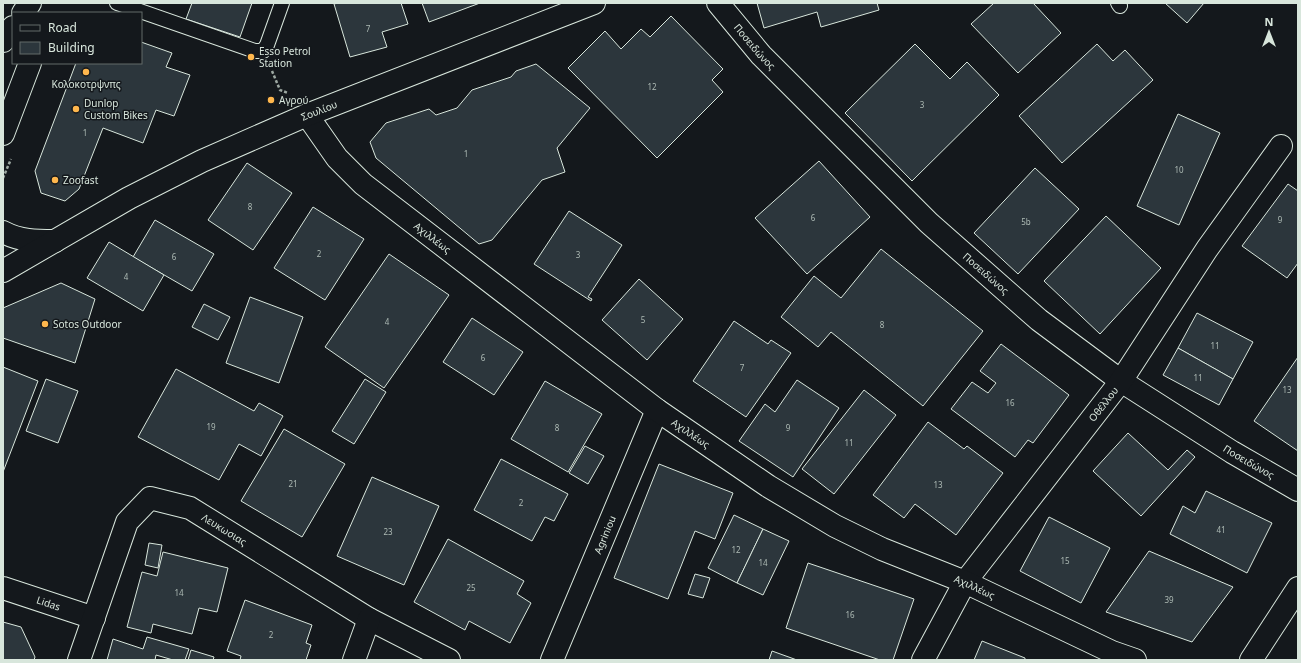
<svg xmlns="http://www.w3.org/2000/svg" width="1301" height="663" font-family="'Noto Sans',sans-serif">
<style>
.building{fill:#2c363c;stroke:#d8e6dc}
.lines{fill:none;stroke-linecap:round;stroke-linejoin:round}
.service-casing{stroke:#d8e6dc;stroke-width:16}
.minor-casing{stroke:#d8e6dc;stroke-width:24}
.tertiary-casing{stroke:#d8e6dc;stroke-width:24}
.primary-casing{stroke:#d8e6dc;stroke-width:24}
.path{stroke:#9da8a2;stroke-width:2.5;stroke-dasharray:3 2;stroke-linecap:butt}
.service{stroke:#14181c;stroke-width:14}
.minor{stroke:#14181c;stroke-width:22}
.tertiary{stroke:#14181c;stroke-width:22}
.primary{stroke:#14181c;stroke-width:22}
.poi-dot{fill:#ffb74d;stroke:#14181c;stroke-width:1.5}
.labels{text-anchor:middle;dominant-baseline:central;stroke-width:3;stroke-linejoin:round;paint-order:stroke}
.number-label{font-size:8px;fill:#adbab4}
.street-label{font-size:10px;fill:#d8e6dc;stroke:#14181c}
.poi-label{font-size:10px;fill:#d8e6dc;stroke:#14181c;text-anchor:start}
</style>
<rect width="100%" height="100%" fill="#14181c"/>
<g class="building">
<polygon points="192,3 252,3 240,37 186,19"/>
<polygon points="338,3 401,3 408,24 382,32 387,47 350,57 334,4"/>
<polygon points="422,3 480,3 429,22"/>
<polygon points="757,3 877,3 879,10 821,27 817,12 764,28"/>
<polygon points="994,3 1033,3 1061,33 1018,73 971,24"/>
<polygon points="1165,3 1204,3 1187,23"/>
<polygon points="671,16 723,69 712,80 723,92 657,158 568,68 605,31 621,49 641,29 650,37"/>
<polygon points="141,42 172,53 166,67 190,75 174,116 156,110 143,143 103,128 79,189 65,201 41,193 35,171 76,63 141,63"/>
<polygon points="915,44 950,79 967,62 999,95 912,181 845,113"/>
<polygon points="1097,44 1113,61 1125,50 1153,80 1062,163 1019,116"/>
<polygon points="536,64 590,108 557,148 565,172 542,180 492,240 479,244 376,158 370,142 386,123 429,109 436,115 457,108 472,90 511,77 516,71"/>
<polygon points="1178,114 1220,133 1179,225 1137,206"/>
<polygon points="819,161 870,217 807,274 755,218"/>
<polygon points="247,163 292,193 253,250 208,220"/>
<polygon points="1035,168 1079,209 1018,274 974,233"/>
<polygon points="1288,184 1298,191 1298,263 1287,278 1242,246"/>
<polygon points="313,207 364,239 325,300 274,268"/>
<polygon points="569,211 622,245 588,297 592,299 591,301 534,264"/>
<polygon points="1106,216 1161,268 1100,334 1044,281"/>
<polygon points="155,220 214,254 192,291 133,257"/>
<polygon points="109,242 164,275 143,311 87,278"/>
<polygon points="881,249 983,331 923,406 831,332 818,347 781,317 814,276 841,298"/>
<polygon points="389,254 449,295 384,388 325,347"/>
<polygon points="639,279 683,319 647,360 602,320"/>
<polygon points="61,283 95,299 75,363 3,338 3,308"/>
<polygon points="250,297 303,317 279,383 226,363"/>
<polygon points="204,304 230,317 218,340 192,327"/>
<polygon points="1197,313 1253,342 1233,379 1178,348"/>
<polygon points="472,318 523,352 494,395 443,362"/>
<polygon points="734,321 768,344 771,340 791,353 746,417 693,381"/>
<polygon points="1001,344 1069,395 1033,443 1028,440 1015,457 951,409 972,382 988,393 996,383 980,371"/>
<polygon points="1178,348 1233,379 1219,405 1163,375"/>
<polygon points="1298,357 1298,451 1254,421"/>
<polygon points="3,367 38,381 3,472"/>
<polygon points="176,369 254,411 259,403 283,416 261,456 239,444 219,480 138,437"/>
<polygon points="46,379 78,391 58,443 26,431"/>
<polygon points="365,379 386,392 354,444 332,431"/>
<polygon points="797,380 839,408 793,477 739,441 765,404 775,412"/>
<polygon points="545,381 602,414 568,472 511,439"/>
<polygon points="864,390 896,415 834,494 802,469"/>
<polygon points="928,422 964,449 967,446 1003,473 956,535 915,504 904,518 873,495"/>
<polygon points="284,429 345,464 302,537 241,501"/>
<polygon points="1128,433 1168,470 1187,450 1195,457 1141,516 1093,471"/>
<polygon points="585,446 604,456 588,484 569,473"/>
<polygon points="501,459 568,494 554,521 545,517 532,541 474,510"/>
<polygon points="659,464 733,493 715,539 695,531 668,599 614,578"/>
<polygon points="372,477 439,506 404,585 337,556"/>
<polygon points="1206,491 1272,523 1247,573 1170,534 1183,506 1195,513"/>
<polygon points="734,515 763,529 737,583 708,568"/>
<polygon points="1049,517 1110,548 1081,603 1020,571"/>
<polygon points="763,529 789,541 763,595 737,583"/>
<polygon points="448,539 524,581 517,594 531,603 510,643 469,621 465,630 414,602"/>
<polygon points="149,543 162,545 158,568 145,565"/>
<polygon points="1149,551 1233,587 1192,642 1106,612"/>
<polygon points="163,552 228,568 217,612 199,608 192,634 153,624 151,633 127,627 142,572 157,576"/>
<polygon points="808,563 914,599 893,660 880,660 786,628"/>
<polygon points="695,574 710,578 703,598 688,594"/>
<polygon points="245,600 312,625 306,643 311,645 306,660 240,660 241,656 227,651"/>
<polygon points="3,622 21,627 35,657 34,660 3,660"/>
<polygon points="147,637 189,649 185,660 173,660 156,655 155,660 107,660 113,639 143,649"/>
<polygon points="982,641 1025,658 1025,660 974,660"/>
<polygon points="191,650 214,657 213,660 188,660"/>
<polygon points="772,651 797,660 769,660"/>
</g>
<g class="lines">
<defs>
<g id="service">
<polyline points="117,3 255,51 263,51 267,45 282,3"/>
<polyline points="1118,3 1120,6"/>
</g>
<g id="minor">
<path id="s1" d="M718,3L761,55L929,223L1039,320L1121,381L1232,452L1298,490"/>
<path id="s2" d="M3,588L94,618"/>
<path id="s3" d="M79,660L127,522L150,498L190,508L369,619L449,660"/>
<polyline points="354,660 369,619"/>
<path id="s4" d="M552,660L657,410"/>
<path id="s5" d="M923,660L965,582L1121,381L1207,249L1281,146"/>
<polyline points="1251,660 1298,588"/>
</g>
<g id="tertiary">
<path id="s6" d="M307,115L337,158L363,184L657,410L768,486L835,526L882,549L965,582L1112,652L1135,660"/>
<path d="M3,232C20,241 36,241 55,241"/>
<path id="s7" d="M3,271L129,198L202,161L307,115L594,3"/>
</g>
<g id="primary">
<polyline points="23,13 30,3"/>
<polyline points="3,41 13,27"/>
<polyline points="3,134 30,63"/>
</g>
</defs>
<use href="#service" class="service-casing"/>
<use href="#minor" class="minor-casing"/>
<use href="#tertiary" class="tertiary-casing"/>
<use href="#primary" class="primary-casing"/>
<g class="path">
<polyline points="272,71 280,90 288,93"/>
<polyline points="3,178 11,159"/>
</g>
<use href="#service" class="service"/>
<use href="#minor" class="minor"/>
<use href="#tertiary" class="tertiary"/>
<use href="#primary" class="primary"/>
</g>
<g class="poi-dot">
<circle cx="251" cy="57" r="4"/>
<circle cx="86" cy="72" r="4"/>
<circle cx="271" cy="100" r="4"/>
<circle cx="76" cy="109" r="4"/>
<circle cx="55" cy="180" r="4"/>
<circle cx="45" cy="324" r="4"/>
</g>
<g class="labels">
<g class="number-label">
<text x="368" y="28">7</text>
<text x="652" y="86">12</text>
<text x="922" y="104">3</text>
<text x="85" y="132">1</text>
<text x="466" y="153">1</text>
<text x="1179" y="169">10</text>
<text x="250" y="206">8</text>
<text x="813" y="217">6</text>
<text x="1280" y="219">9</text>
<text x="1026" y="221">5b</text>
<text x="319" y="253">2</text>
<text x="578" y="254">3</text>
<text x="174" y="256">6</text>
<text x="126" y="276">4</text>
<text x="643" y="319">5</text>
<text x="387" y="321">4</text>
<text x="882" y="324">8</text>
<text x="1215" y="345">11</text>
<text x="483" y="357">6</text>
<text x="742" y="367">7</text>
<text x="1198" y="377">11</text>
<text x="1287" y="389">13</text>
<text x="1010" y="402">16</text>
<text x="211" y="426">19</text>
<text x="557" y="427">8</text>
<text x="788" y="427">9</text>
<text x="849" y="442">11</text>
<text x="293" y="483">21</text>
<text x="938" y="484">13</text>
<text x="521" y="502">2</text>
<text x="1221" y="529">41</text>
<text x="388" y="531">23</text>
<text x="736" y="549">12</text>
<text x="1065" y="560">15</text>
<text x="763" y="562">14</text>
<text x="471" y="587">25</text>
<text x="179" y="592">14</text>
<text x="1169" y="599">39</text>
<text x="850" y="614">16</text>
<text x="271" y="634">2</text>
</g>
<g class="street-label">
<text stroke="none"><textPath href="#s1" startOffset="57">Ποσειδώνος</textPath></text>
<text stroke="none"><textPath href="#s7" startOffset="355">Σουλίου</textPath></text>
<text stroke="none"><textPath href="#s6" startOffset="177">Αχιλλέως</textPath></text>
<text stroke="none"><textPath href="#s1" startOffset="381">Ποσειδώνος</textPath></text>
<text stroke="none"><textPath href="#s5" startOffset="314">Οθέλλου</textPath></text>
<text stroke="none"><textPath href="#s6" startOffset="501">Αχιλλέως</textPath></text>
<text stroke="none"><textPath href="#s1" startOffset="705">Ποσειδώνος</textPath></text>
<text stroke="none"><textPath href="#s3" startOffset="261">Λευκωσιας</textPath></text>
<text stroke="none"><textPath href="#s4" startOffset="136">Agriniou</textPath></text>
<text stroke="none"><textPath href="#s6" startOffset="825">Αχιλλέως</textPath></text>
<text stroke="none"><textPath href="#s2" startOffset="48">Lidas</textPath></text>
</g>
<g class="poi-label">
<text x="259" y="51">Esso Petrol<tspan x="259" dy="12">Station</tspan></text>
<text x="86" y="84" text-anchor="middle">Κολοκοτρψνπς</text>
<text x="279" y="100">Αγρού</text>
<text x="84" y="103">Dunlop<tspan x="84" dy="12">Custom Bikes</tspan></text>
<text x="63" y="180">Zoofast</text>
<text x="53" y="324">Sotos Outdoor</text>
</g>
</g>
<rect width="1301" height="663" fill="none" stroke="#d8e6dc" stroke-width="8"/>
<rect x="12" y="12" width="130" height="52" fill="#14181c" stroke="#626a69"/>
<rect x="20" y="25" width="20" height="6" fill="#14181c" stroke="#626a69"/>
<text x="48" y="32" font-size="12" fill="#d8e6dc">Road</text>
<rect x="20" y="42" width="20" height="12" fill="#2c363c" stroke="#626a69"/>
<text x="48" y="52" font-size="12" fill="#d8e6dc">Building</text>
<g transform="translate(1269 32)" stroke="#14181c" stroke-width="3" paint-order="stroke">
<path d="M0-3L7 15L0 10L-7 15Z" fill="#d8e6dc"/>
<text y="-6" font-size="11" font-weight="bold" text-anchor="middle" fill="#d8e6dc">N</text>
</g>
</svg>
